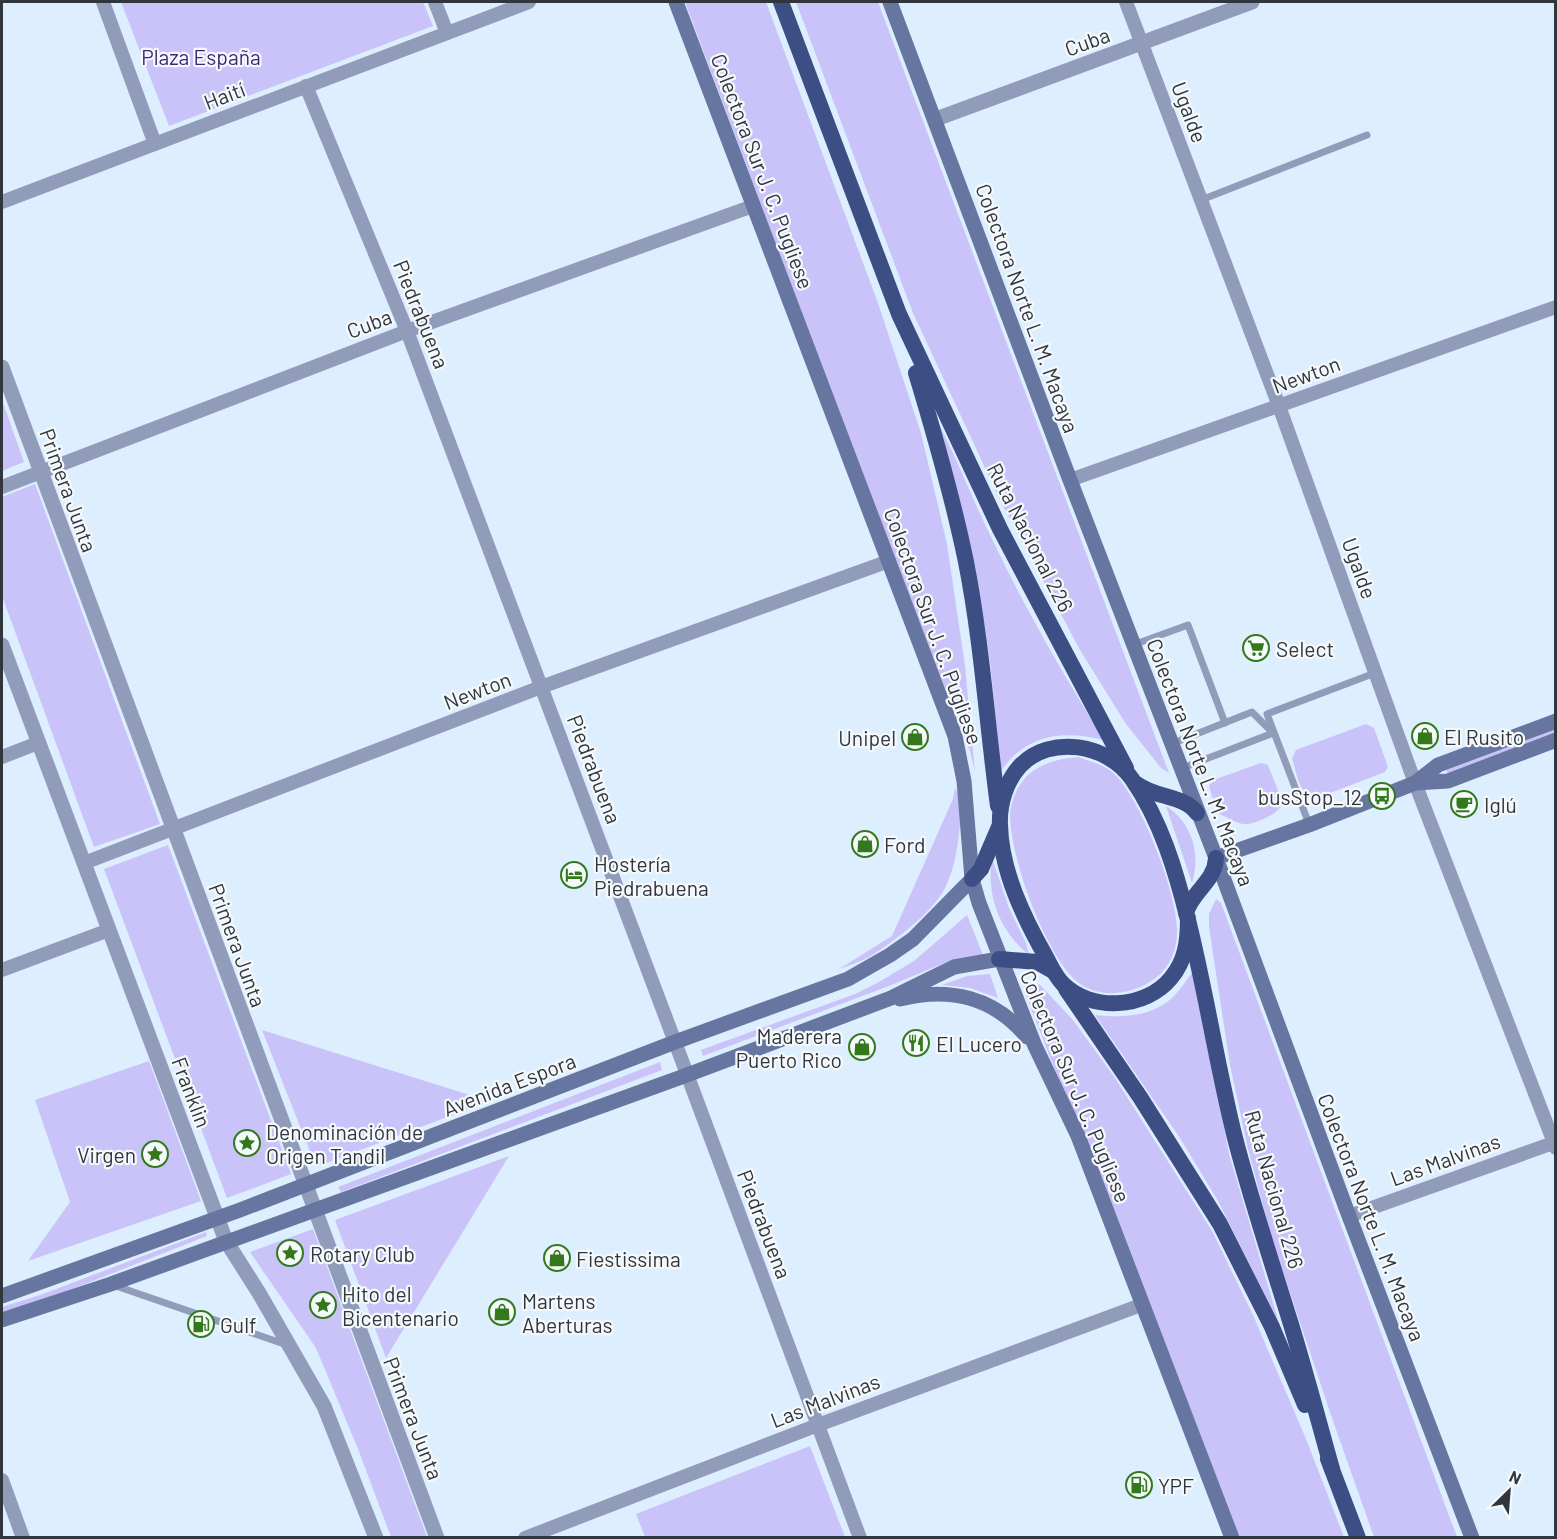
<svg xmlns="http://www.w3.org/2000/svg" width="1557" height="1539" font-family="Barlow,sans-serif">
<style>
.green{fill:#c9c3fa}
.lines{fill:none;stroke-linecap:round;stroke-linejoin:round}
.service{stroke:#919cba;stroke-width:7}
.minor{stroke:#919cba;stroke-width:14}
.tertiary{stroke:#919cba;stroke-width:15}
.secondary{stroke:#6676a0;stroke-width:15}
.trunk{stroke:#3c4e84;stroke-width:16}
.labels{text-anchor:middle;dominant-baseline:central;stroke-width:4.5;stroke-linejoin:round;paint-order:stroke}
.street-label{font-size:21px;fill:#30363c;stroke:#f6f9fc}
.park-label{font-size:21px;fill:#3d2878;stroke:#f6f9fc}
.poi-label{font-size:21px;fill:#30363c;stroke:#f6f9fc;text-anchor:start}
</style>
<rect width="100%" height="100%" fill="#ddeefe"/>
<g class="green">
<polygon points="121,2 423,2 433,26 169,126"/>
<polygon points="685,2 766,2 878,303 921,433 947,544 965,666 975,772 970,751 890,548"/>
<polygon points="796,2 878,2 1169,773 1161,768 1126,724 1080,650 1000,500 913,313"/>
<polygon points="2,400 24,462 2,471"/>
<path d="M938,422C959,463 975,506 996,547C1028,614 1065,677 1104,740C1061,730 1027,734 1000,772C996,724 993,675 985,627C974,558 955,490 938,422Z"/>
<polygon points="35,484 160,824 94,847 2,596 2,497"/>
<path d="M1366,724L1374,728L1388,767L1385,772L1317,798C1300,799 1296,771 1292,758L1296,750Z"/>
<polygon points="1555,729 1555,737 1449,776 1446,770"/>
<path d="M1078,757C1089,761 1101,764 1111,771C1140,795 1176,891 1177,928C1178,945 1172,965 1157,977C1134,995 1097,1001 1074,979C1043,948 1011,859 1010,816C1010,806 1015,791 1022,782C1035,764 1057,759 1078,757Z"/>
<path d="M1261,763L1268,765L1283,803C1280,813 1256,824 1245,824C1237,824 1225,816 1217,813L1209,786L1213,780Z"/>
<path d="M955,788C963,801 961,818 959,833C957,851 954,869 946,886C935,911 892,943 869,957C860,962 849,965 839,969L892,936L953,799Z"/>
<path d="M1166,806C1192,823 1201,853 1192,883Z"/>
<polygon points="168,845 291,1174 227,1198 104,869"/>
<path d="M992,858L1009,908L1026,943L1029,955C1000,931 986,896 992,858Z"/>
<polygon points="1216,899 1221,903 1457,1537 1374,1537 1333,1421 1271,1236 1248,1149 1230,1065 1209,927 1209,914"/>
<polygon points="967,915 983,955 949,961 889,986 703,1056 701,1050 855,994 879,982 914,961"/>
<path d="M1194,970L1229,1154L1279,1323L1217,1199L1178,1135L1095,1015C1122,1018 1152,1017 1173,997C1181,989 1187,979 1194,970Z"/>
<polygon points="990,974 998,998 970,988 942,985 967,976"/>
<polygon points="1030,981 1040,985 1073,1020 1115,1078 1212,1231 1253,1315 1306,1439 1344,1537 1237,1537 1027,998 1024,986"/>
<polygon points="262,1030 489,1101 316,1167"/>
<polygon points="149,1061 201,1201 28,1261 70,1202 35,1100"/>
<polygon points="660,1062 662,1070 341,1192 338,1187"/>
<polygon points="509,1156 386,1358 335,1220"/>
<polygon points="313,1229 427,1537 391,1537 358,1449 316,1348 250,1252"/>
<polygon points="206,1232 207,1236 47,1299 2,1312 2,1307 43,1294"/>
<polygon points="810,1446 845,1537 645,1537 636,1514"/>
</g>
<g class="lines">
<g class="service">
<polyline points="1201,200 1367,135"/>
<polyline points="1133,645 1188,625 1225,723"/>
<polyline points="1171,744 1252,712 1273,733 1180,769"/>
<polyline points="1309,824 1267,714 1375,673"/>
<polyline points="116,1286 287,1345"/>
</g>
<g class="minor">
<polyline points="103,2 155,144"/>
<polyline points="435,2 447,33"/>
<polyline points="1126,2 1279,406 1415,783 1556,1148"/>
<polyline points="306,86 407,331 675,1042 860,1538"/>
<polyline points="2,202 529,2"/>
<polyline points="1070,480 1556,307"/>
<polyline points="2,487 407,331 753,206"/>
<polyline points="2,757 38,743"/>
<polyline points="84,863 541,687 889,561"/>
<polyline points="2,970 109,930"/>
<polyline points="1349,1216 1556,1142"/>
<polyline points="2,1480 23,1538"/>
<polyline points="525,1538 818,1425 1141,1305"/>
</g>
<g class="tertiary">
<polyline points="936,119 1252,2"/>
<polyline points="2,367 437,1538"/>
<polyline points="2,645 226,1241 259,1293 324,1406 376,1538"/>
</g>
<g class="secondary">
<polyline points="676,2 955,736 964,781 972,879 979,903 1035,1046 1078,1136 1232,1538"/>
<polyline points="890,2 1070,480 1216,858 1349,1216 1472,1538"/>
<polyline points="1415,783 1448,781 1556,740"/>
<polyline points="1216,858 1309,825 1415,783 1438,765 1556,721"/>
<path d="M900,999C949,987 994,997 1027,1037"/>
<polyline points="2,1296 240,1210 675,1042 848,979 890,955 913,939 972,879"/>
<polyline points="2,1320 111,1284 687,1075 891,998 954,967 999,959"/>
</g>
<g class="trunk">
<polyline points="781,2 899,314 1000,529 1126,768"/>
<path d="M916,373C935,436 953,498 966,562C982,643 987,725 998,806"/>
<path d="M1137,784C1155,798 1184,795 1197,813"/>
<polyline points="972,879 981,869 999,827"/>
<path d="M1186,913C1192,891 1215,882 1216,858"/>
<path d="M1188,918C1188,940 1186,960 1171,978C1146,1009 1091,1012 1063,984C1055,976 1051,966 1046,957C1024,918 1001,871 1000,825C999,805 1006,781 1020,766C1050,734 1108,744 1132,779C1161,821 1176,871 1188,920C1206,992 1217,1066 1235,1138C1251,1200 1271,1260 1290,1321C1305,1370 1318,1419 1332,1469"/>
<polyline points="999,959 1037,962 1053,971"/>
<polyline points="1066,989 1140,1097 1220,1224 1272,1327 1305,1405"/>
<polyline points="1328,1459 1358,1538"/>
</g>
</g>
<defs>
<symbol id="supermarket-ring" viewBox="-11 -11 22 22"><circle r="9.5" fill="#f6f9fc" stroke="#33791b" stroke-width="1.5"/><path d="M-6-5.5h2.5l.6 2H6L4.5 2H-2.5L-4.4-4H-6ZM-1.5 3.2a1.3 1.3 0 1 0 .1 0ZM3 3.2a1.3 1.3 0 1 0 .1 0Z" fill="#33791b"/></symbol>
<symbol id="shop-ring" viewBox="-11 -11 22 22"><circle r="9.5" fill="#f6f9fc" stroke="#33791b" stroke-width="1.5"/><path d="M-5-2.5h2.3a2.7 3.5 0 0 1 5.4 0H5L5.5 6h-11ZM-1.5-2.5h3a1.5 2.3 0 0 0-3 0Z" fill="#33791b"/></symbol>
<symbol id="bus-ring" viewBox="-11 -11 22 22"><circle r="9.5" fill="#f6f9fc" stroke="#33791b" stroke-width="1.5"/><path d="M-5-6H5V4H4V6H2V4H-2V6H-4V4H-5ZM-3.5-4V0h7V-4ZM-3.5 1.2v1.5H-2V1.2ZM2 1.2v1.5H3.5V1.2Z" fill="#33791b"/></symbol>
<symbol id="cafe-ring" viewBox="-11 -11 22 22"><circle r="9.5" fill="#f6f9fc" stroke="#33791b" stroke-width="1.5"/><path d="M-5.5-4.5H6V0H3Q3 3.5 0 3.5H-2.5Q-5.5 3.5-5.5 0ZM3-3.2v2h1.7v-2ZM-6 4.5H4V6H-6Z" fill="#33791b"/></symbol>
<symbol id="hotel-ring" viewBox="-11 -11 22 22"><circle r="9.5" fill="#f6f9fc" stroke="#33791b" stroke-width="1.5"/><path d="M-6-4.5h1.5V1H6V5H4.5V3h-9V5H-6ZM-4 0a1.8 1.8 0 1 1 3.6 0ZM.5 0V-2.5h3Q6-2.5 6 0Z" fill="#33791b"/></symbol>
<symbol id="restaurant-ring" viewBox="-11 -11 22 22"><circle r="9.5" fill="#f6f9fc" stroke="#33791b" stroke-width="1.5"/><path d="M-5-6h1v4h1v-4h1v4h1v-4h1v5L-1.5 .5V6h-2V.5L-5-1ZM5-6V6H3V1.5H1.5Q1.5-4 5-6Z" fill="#33791b"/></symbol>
<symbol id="sight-ring" viewBox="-11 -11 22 22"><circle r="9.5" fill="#f6f9fc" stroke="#33791b" stroke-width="1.5"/><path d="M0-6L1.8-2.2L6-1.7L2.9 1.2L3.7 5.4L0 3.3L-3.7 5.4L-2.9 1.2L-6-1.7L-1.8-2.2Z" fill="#33791b"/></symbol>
<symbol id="fuel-ring" viewBox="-11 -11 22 22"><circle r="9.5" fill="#f6f9fc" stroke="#33791b" stroke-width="1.5"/><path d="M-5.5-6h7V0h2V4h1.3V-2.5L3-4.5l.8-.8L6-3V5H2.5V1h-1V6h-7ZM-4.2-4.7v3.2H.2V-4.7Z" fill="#33791b"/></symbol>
</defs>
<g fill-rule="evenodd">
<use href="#supermarket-ring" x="1241" y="633" width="30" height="30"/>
<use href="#shop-ring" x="1410" y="721" width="30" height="30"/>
<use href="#shop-ring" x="900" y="722" width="30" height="30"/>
<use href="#bus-ring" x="1367" y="781" width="30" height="30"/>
<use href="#cafe-ring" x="1449" y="789" width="30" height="30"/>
<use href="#shop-ring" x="850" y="829" width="30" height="30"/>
<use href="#hotel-ring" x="559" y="860" width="30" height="30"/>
<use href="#restaurant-ring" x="901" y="1028" width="30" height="30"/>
<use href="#shop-ring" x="847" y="1032" width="30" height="30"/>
<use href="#sight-ring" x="232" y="1128" width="30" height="30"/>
<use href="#sight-ring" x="140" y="1139" width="30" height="30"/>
<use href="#sight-ring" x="275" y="1238" width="30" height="30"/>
<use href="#shop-ring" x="542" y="1243" width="30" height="30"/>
<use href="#sight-ring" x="308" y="1290" width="30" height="30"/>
<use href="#shop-ring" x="487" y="1297" width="30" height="30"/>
<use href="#fuel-ring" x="186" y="1309" width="30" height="30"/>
<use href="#fuel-ring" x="1124" y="1470" width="30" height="30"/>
</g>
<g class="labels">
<g class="street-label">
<text transform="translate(1087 41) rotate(-20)">Cuba</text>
<text transform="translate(224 95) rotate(-21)">Haití</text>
<text transform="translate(1190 112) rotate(69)">Ugalde</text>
<text transform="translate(763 171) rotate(69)">Colectora Sur J. C. Pugliese</text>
<text transform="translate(1028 308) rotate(70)">Colectora Norte L. M. Macaya</text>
<text transform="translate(422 314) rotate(68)">Piedrabuena</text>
<text transform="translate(369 323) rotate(-21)">Cuba</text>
<text transform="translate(1306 374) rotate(-20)">Newton</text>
<text transform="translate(69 490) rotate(70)">Primera Junta</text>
<text transform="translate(1031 537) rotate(63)">Ruta Nacional 226</text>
<text transform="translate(1360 568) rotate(70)">Ugalde</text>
<text transform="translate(934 626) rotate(70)">Colectora Sur J. C. Pugliese</text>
<text transform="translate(477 690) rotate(-21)">Newton</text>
<text transform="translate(1201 762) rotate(69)">Colectora Norte L. M. Macaya</text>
<text transform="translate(595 769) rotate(69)">Piedrabuena</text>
<text transform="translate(238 945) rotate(70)">Primera Junta</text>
<text transform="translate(509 1084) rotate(-21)">Avenida Espora</text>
<text transform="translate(1076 1086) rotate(67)">Colectora Sur J. C. Pugliese</text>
<text transform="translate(192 1092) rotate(69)">Franklin</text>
<text transform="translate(1445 1159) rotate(-20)">Las Malvinas</text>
<text transform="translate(1275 1189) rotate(74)">Ruta Nacional 226</text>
<text transform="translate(1372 1217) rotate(69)">Colectora Norte L. M. Macaya</text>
<text transform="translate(765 1224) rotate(69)">Piedrabuena</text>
<text transform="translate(825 1400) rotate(-21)">Las Malvinas</text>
<text transform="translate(414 1418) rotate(69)">Primera Junta</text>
</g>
<g class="park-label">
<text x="201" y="56">Plaza España</text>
</g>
<g class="poi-label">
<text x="1276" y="648">Select</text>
<text x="1444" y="736">El Rusito</text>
<text x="896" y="737" text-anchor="end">Unipel</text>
<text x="1362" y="796" text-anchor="end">busStop_12</text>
<text x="1484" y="804">Iglú</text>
<text x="884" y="844">Ford</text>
<text x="594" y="863">Hostería<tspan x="594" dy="24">Piedrabuena</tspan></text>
<text x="842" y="1035" text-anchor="end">Maderera<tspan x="842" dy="24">Puerto Rico</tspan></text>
<text x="936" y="1043">El Lucero</text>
<text x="266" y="1131">Denominación de<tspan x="266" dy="24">Origen Tandil</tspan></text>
<text x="136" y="1154" text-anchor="end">Virgen</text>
<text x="310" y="1253">Rotary Club</text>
<text x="576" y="1258">Fiestissima</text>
<text x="342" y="1293">Hito del<tspan x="342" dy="24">Bicentenario</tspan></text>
<text x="522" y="1300">Martens<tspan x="522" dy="24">Aberturas</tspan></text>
<text x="220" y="1324">Gulf</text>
<text x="1158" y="1485">YPF</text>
</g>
</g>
<rect width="1557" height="1539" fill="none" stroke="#30363c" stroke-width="6"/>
<g transform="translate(1509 1491) rotate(25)" stroke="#f6f9fc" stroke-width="4.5" paint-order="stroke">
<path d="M0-4.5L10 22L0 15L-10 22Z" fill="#30363c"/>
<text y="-9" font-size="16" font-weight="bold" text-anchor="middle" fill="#30363c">N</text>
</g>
</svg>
